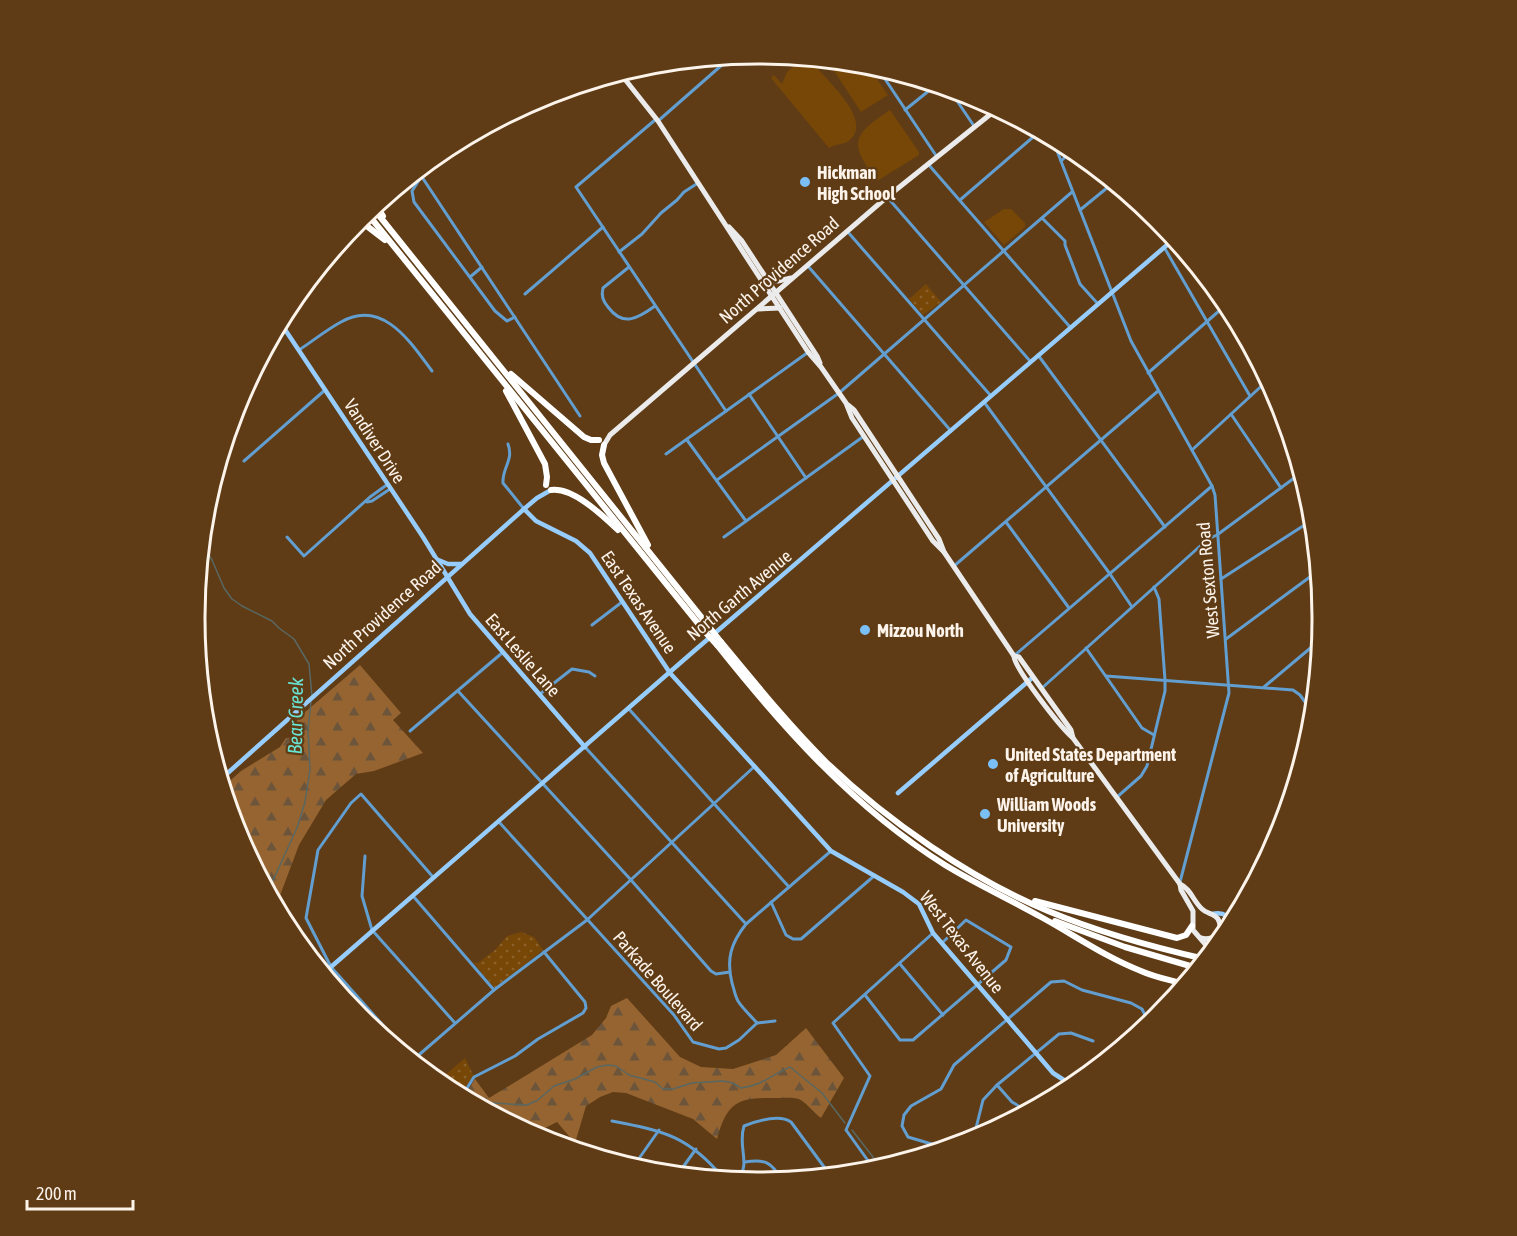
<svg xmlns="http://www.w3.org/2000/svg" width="1517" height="1236" font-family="'Asap Condensed',sans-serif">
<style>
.green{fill:url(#green-dots)}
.forest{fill:url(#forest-firs)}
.pitch{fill:#774707}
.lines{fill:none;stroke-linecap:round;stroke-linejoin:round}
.stream{stroke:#596863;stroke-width:1.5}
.street{stroke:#629ed0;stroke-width:3}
.secondary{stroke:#96cdfd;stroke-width:4.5}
.primary{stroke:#ebebeb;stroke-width:5}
.highway{stroke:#fff;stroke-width:6}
.highway-bridge{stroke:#fff;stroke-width:6}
.poi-dot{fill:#7abff8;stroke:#5f3c15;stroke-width:2}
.labels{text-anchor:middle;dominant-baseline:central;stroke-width:4.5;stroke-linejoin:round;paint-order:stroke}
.poi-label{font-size:18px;font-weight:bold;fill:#fcf3eb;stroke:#5f3c15;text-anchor:start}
.street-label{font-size:18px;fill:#fcf3eb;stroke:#5f3c15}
.water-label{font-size:20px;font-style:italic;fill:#68e3d4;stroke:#5f3c15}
.rim{fill:none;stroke:#fcf3eb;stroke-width:3}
</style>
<defs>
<pattern id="green-dots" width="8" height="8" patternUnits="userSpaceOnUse" patternTransform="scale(1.5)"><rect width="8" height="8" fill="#774707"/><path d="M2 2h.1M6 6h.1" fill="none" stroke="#8b622b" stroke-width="1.8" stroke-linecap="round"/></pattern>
<pattern id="forest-firs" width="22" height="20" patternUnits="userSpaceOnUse" patternTransform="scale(1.5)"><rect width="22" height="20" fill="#966430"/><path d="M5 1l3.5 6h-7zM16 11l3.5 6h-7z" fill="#6d553c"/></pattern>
</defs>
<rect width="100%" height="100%" fill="#5f3c15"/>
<g class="green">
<polygon points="926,284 941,302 923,315 909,299"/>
<polygon points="521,932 534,937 543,950 495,988 473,962 478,963 495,950 507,936"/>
<polygon points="465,1058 474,1077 464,1088 461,1095 438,1081"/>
</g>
<g class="forest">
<polygon points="360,665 401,713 393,720 423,753 374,771 356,774 326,800 299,845 276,906 237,834 223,787 241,771 280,747 286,738 297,737 297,719"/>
<path d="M627,998L680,1057L701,1067L733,1069L776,1055L806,1028L844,1078L821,1118C814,1113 807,1103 799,1099C793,1097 782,1098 775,1098C738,1097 727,1102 717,1139L693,1119L626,1093L613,1092L600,1097L586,1106L575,1143L557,1122L533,1134L464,1097L475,1079L489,1098L592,1035L606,1018L611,1006Z"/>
</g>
<g class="pitch">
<polygon points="833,61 867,65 888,95 861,112 829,63"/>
<path d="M796,64H810L817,68C830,83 871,120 851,139C844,146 836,143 829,148L771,78L774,75L782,84L787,72Z"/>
<path d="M890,110L919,152V155L877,181C849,143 851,136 890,110Z"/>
<polygon points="1004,209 1011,209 1025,223 1025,227 1004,245 984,222"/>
</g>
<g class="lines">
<g class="stream">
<polyline points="202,543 212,560 224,588 232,599 242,606 272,621 279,628 294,639 309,664 312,696"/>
<polyline points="268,891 297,828 305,802 310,770 308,730 311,701"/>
<path d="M480,1106L493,1103L527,1105L538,1100L554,1086L575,1079L597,1067L608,1065L616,1066L629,1075L655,1082L663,1089H673L692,1083L723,1081L733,1083L741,1088C764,1085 771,1075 790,1067L822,1093L845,1123"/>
<polyline points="852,1130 880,1166 890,1165"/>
</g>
<g class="street">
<polyline points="877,67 937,157"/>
<polyline points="949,89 974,126"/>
<polyline points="905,110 936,85"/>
<polyline points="655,120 576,187 726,411"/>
<polyline points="658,121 731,57"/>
<polyline points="1052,138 1131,341 1212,486 1215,495 1229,693 1180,882"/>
<polyline points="1061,161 1073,150"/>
<polyline points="928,164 1070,327"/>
<polyline points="418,171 580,416"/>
<polyline points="421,177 412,191 414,202 495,311 507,321 515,317"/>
<polyline points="888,198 1030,361"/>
<polyline points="960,200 1039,132"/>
<polyline points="1080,210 1113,183"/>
<polyline points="1042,218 1065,241 1065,245 1080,284 1098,304"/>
<polyline points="847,231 991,396"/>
<polyline points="1164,247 1250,396"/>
<polyline points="619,252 642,234 661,213 677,200 684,192 698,183"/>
<polyline points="807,265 951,431"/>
<path d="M629,267L603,288C601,296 603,301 608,307C623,327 637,319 655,306"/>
<polyline points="470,277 482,267"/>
<polyline points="525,294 603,227"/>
<path d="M299,350C313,341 326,330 341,322C383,298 411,343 432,371"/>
<polyline points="1038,355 1165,527"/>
<polyline points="1148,373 1227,304"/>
<polyline points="749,394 806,478"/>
<polyline points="984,402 1110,574 1132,607"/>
<polyline points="1231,414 1281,488"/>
<polyline points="687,440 746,521"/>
<path d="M508,444C514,461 502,467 503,483L524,509"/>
<polyline points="1192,450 1268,380"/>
<polyline points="666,454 807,353"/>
<polyline points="244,461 325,390"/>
<polyline points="717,480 839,393 1072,192"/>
<polyline points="367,502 372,501 390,489"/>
<polyline points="1006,522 1069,608"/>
<polyline points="287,537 304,556 370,497 388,484"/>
<polyline points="724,537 864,436"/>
<polyline points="954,566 1158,391"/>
<polyline points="1221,579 1303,526 1307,527 1315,538"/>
<polyline points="592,625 622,602"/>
<polyline points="1226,639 1318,571"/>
<polyline points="1086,648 1142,728 1154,735"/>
<polyline points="1015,655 1212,486"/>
<polyline points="1106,676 1293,690 1300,695 1313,713"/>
<polyline points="1264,687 1320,640"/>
<polyline points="1042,688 1208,539 1217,535 1301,473"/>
<polyline points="458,691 631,880 711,971 716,974 730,972"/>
<polyline points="540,694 572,669 589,672 595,676"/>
<polyline points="628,708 789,887"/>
<polyline points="410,731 502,653"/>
<polyline points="585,747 746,924"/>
<polyline points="1117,797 1141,776 1147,766 1165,691 1165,680 1159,599 1154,587"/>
<polyline points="499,822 674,1015 693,1042 719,1049 726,1048 739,1040 757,1023"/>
<polyline points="1276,837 1280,833"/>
<polyline points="365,856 362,896 372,930 455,1023"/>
<polyline points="413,896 494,990"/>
<polyline points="771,902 786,935 793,939 801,939 874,876"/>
<polyline points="900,964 943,1015"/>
<polyline points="865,995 900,1040 913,1040 1006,960 1011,947 966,920 942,943"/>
<path d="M757,1023C751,1016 743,1009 738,1001C735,996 734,989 732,983C726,959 731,943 746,924L831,851"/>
<polyline points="757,1023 775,1021"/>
<polyline points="413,1059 331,967 306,918 318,850 351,803 361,794 433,877"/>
<polyline points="413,1060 494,990 587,920 755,766"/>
<polyline points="997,1085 1012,1102 1027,1111"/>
<polyline points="462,1096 474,1077 515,1056 538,1039 583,1013 586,1008 585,1002 544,952"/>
<path d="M612,1121C664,1131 689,1136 724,1179"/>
<polyline points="973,1140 983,1100 997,1085 1059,1034 1071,1033 1093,1041"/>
<polyline points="945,1148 908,1137 902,1126 904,1115 911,1106 941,1089 954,1065 1051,982 1064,981 1082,990 1131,1003 1142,1009 1145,1015 1144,1028"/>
<path d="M745,1162C766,1159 771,1162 782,1180"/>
<polyline points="633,1167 659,1130"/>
<polyline points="874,1169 846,1130 870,1076 833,1023 933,933"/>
<polyline points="678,1174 696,1149"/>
<path d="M737,1180C752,1164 737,1147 744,1126C757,1121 779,1114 791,1122L830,1175"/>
</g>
<g class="secondary">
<polyline points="280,322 423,537 470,614 585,747"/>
<polyline points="524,509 536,521 576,541 590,553 670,673 831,851 903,892 919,904 933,933 1007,1019 1053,1073 1073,1086"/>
<polyline points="436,559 448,564 462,564"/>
<polyline points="221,779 524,509 537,498 551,490"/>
<polyline points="898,793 1032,678"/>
<path d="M1212,914C1221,912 1228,914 1232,923"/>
<polyline points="1219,929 1230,927"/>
<polyline points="324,973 694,651 1174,239"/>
</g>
<g class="primary">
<polyline points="620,73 658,121 808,352 821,367 846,403 852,418 933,541 944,552"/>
<polyline points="729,227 742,241 817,356 820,363"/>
<polyline points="768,280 778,281 791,278"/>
<polyline points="758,309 780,308"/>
<polyline points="848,405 854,410 939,539 944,552 1014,656 1019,657 1071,730 1073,738"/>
<polyline points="604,445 610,435 887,197 997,109"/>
<path d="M1014,656C1014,668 1061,728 1073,738L1180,884C1191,889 1193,901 1202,909C1207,914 1214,913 1218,919C1225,932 1212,941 1201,938"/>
<polyline points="1180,884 1181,890 1193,911 1193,930 1206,945 1209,954"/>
</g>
<g class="highway">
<polyline points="376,205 383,216"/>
<polyline points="373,208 710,628"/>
<polyline points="367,213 705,632"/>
<polyline points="359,220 385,240"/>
<polyline points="511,374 584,437 591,440 599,440"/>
<polyline points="506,391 545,464 547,477 546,485"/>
<polyline points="604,445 602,455 604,463 648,545"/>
<path d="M551,490C573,487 602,515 618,530"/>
<path d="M721,642C755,683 788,724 826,762C886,820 971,879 1048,911C1098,932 1152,947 1205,959"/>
<path d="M717,645C783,728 854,808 945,865C976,884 1009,899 1041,917C1074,935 1105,957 1141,971C1154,977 1170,980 1184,984"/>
<polyline points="1035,901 1177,938 1186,935 1192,926"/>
<polyline points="1055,921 1125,947 1197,968"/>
<polyline points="1218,931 1222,938"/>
</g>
<g class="highway-bridge">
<polyline points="710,628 721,642"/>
<polyline points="705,632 717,645"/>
</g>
</g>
<g class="poi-dot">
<circle cx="805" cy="182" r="6"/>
<circle cx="865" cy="630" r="6"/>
<circle cx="993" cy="764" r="6"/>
<circle cx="985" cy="814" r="6"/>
</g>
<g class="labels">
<g class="poi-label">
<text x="817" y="172">Hickman<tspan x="817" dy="21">High School</tspan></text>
<text x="877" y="630">Mizzou North</text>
<text x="1005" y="754">United States Department<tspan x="1005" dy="21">of Agriculture</tspan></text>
<text x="997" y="804">William Woods<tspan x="997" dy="21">University</tspan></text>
</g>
<g class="street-label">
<text transform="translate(779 270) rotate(-41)">North Providence Road</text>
<text transform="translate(375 441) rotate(57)">Vandiver Drive</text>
<text transform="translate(1208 580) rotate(-95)">West Sexton Road</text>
<text transform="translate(739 595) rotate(-40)">North Garth Avenue</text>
<text transform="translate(639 602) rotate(56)">East Texas Avenue</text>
<text transform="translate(382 615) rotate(-42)">North Providence Road</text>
<text transform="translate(523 655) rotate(49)">East Leslie Lane</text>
<text transform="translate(962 942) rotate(52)">West Texas Avenue</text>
<text transform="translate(658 981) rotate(49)">Parkade Boulevard</text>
</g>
<g class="water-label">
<text transform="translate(295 716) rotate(-89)">Bear Creek</text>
</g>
</g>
<path d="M0 0H1517V1236H0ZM758 64H759A553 553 0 0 1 1312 617V619A553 553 0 0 1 759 1172H758A553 553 0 0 1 205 619V617A553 553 0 0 1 758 64Z" fill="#5f3c15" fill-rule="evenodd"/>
<path class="rim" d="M758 64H759A553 553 0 0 1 1312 617V619A553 553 0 0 1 759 1172H758A553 553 0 0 1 205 619V617A553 553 0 0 1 758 64Z"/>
<path d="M27 1200v9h106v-9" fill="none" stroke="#fcf3eb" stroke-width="3"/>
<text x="36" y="1200" font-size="18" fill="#fcf3eb" stroke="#5f3c15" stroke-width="4.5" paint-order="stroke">200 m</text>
</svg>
